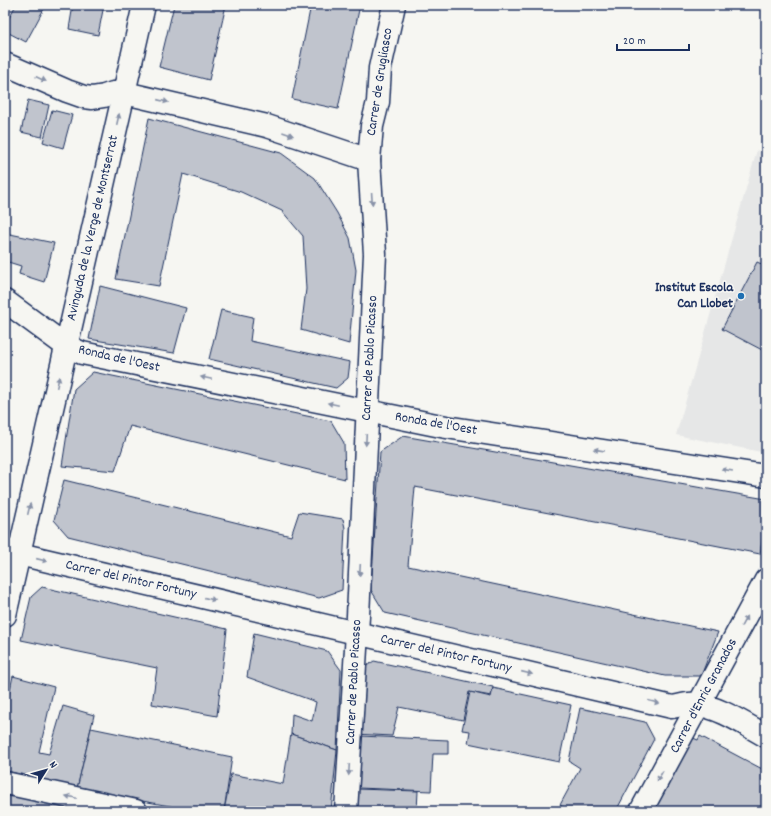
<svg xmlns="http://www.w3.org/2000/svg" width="771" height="816" font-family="Dekko,sans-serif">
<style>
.built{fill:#e6e7e7}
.building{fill:#c0c4cd;stroke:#1b2f5e}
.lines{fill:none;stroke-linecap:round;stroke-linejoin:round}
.minor-casing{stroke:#1b2f5e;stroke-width:25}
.minor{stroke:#f6f6f2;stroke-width:22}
.oneway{fill:#8892a8}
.poi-dot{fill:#1f6fb2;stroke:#f6f6f2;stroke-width:1.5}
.labels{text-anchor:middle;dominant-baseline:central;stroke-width:3;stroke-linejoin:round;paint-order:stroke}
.street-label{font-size:14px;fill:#1b2f5e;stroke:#f6f6f2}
.poi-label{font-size:14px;font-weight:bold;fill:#1b2f5e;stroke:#f6f6f2;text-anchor:end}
</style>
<rect width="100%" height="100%" fill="#f6f6f2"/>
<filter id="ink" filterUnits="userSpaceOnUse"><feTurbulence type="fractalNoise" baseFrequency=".025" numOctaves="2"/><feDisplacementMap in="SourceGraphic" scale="8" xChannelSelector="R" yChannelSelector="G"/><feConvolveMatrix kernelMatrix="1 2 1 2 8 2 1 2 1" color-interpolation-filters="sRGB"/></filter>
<g filter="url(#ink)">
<polygon class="built" points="757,150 766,156 766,453 676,435"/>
<g class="building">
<polygon points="16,5 46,5 26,42 5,31 5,25"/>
<polygon points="73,5 104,5 98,35 69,29"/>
<polygon points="174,5 226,5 209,80 159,67"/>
<polygon points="311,5 360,5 338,109 292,99"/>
<polygon points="28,100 49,105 42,137 21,132"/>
<polygon points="52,110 72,115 63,148 43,142"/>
<polygon points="149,118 281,153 315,178 337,213 350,238 356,270 349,344 301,330 306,289 303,236 282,211 241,192 183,174 159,286 116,279"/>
<polygon points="5,233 54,243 44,282 19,274 21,266 5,261"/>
<polygon points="757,262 766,266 766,352 722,329"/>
<polygon points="100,286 186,308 174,353 89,339"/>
<polygon points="221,310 253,317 250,341 350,362 348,378 336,388 209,359"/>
<polygon points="93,372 331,421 344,443 345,479 130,426 115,471 62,466 74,389"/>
<polygon points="403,436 766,499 766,515 760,554 415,487 408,566 718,632 701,676 665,676 385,613 371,590 380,452"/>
<polygon points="64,480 291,536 299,512 343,519 345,528 342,590 319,598 68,536 54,520"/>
<polygon points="42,587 227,629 217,716 152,704 157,668 21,640 31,597"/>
<polygon points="254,633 327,651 341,670 337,750 291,734 292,714 312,721 316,702 247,677"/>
<polygon points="374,661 493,687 491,696 469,692 463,720 399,707 392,736 355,734 362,669"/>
<polygon points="13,676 54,687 39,752 49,754 63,706 94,715 77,789 7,771 5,769 5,713"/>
<polygon points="493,688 571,705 559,762 468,743 470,731 462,730 470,692 491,697"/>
<polygon points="580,708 645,722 654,739 616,811 569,811 560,805 580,768 569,761"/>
<polygon points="91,728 232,757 224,811 197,811 77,789"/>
<polygon points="291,734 337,750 331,811 224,811 231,774 283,784"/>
<polygon points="360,736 448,740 448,754 433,754 431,791 358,788"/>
<polygon points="700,736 766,771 766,811 649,811 693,738 698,740"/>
<polygon points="357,789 418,791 417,811 357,811"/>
<polygon points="5,794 79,811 5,811"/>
</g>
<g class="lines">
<defs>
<g id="minor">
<polyline points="5,64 67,91 84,97 92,98 104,96 113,93 125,93 267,126 369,160"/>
<polyline points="5,301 66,346 82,353 446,427 766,476"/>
<path d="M5,549L19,554L672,707C679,706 687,703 694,704C720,707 744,724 766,736"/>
<polyline points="5,615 144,5"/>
<polyline points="5,783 136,811"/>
<polyline points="346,811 358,616 375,254 369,160 372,126 378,102 380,68 394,5"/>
<polyline points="641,811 766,580"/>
</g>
</defs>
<use href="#minor" class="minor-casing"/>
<use href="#minor" class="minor"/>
</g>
<defs><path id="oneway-solid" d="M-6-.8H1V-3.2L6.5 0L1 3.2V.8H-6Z"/></defs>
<g class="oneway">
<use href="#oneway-solid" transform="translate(41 79) rotate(24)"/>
<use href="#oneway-solid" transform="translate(163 101) rotate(13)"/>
<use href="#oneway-solid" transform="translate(118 119) rotate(-77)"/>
<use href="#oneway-solid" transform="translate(288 134) rotate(19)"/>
<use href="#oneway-solid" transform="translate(372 199) rotate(86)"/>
<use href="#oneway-solid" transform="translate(206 378) rotate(-168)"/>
<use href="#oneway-solid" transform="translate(58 382) rotate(-77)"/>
<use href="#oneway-solid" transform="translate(333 404) rotate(-168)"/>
<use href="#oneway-solid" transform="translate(366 440) rotate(93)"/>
<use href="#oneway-solid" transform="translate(599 450) rotate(-171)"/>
<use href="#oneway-solid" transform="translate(727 470) rotate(-171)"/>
<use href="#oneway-solid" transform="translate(29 509) rotate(-77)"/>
<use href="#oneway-solid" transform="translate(42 560) rotate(13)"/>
<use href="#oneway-solid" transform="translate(360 570) rotate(93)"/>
<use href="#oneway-solid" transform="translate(210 599) rotate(13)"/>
<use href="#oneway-solid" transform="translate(744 621) rotate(-62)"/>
<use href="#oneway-solid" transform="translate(527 673) rotate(13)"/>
<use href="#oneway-solid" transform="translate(654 702) rotate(14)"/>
<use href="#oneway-solid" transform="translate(349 770) rotate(93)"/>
<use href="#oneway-solid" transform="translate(660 776) rotate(119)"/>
<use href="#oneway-solid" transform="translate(71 797) rotate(-168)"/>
</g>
</g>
<circle class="poi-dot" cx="741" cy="296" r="4"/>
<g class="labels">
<g class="street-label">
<text transform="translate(380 82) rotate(-81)">Carrer de Grugliasco</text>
<text transform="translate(93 228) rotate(-77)">Avinguda de la Verge de Montserrat</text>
<text transform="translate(370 358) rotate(-87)">Carrer de Pablo Picasso</text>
<text transform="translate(119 359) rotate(13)">Ronda de l'Oest</text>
<text transform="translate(436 424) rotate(10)">Ronda de l'Oest</text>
<text transform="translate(131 580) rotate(13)">Carrer del Pintor Fortuny</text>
<text transform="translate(446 654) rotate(13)">Carrer del Pintor Fortuny</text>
<text transform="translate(354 682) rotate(-87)">Carrer de Pablo Picasso</text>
<text transform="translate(704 696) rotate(-62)">Carrer d'Enric Granados</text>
</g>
<g class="poi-label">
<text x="733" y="288">Institut Escola<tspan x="733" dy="16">Can Llobet</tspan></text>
</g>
</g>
<rect width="771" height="816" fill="none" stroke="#f6f6f2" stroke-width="20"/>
<rect x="10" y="10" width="751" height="796" fill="none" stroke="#1b2f5e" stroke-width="1.5" filter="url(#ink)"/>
<g transform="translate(46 770) rotate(53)" stroke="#f6f6f2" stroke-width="3" paint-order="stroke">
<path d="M0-3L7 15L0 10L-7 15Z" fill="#1b2f5e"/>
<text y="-6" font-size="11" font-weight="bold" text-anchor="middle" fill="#1b2f5e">N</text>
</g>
<path d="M617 44v6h72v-6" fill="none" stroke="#1b2f5e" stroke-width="2"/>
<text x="623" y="44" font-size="12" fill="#1b2f5e" stroke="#f6f6f2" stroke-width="3" paint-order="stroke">20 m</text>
</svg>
